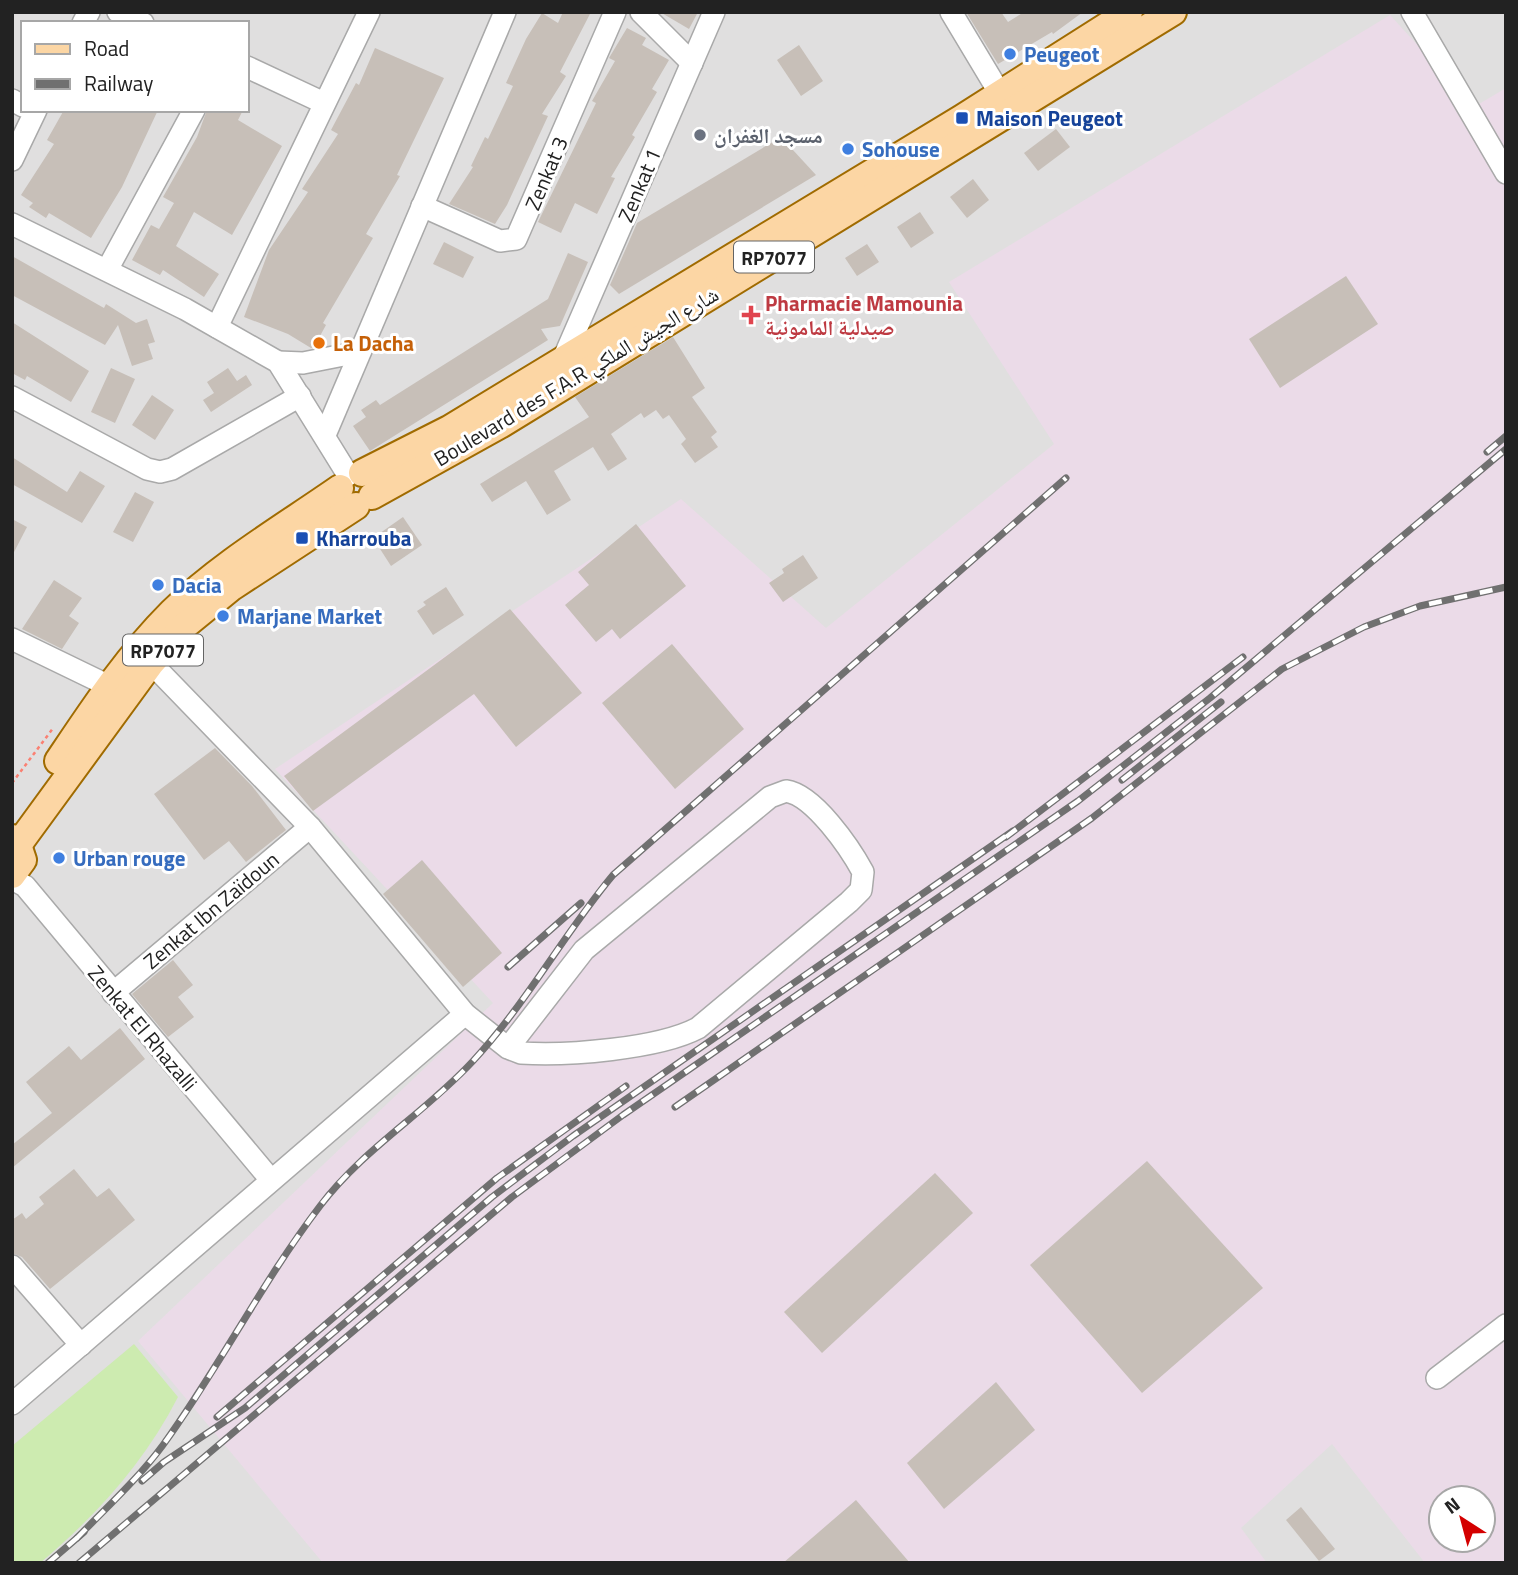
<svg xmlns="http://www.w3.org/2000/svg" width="1518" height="1575" font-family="'Titillium Web','Noto Naskh Arabic',sans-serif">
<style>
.residential{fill:#e0dfdf;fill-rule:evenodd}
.industrial{fill:#ebdbe8;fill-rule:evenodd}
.grass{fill:#cdebb0}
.building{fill:#c7bfb8}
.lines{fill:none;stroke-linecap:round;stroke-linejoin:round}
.minor-casing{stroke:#a9a9a9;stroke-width:24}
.major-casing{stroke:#a06b00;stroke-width:30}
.path{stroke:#fa8072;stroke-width:2.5;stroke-dasharray:3.5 3.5;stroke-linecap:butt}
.minor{stroke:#fff;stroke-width:21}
.major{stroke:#fcd6a4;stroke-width:26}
.rail-casing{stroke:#707070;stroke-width:7}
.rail{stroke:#fff;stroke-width:4.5;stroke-dasharray:13;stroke-linecap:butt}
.shop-dot{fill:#3f7fe0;stroke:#fff;stroke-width:2.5}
.transit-dot{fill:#1a4fb4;stroke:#fff;stroke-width:2.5}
.worship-dot{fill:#6b7280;stroke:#fff;stroke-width:2.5}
.health-dot{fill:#e0444e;stroke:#fff;stroke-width:2.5}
.food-dot{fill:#e8710a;stroke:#fff;stroke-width:2.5}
.labels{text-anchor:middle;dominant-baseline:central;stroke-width:6;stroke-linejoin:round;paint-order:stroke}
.shield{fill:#fff;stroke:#646464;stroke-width:2}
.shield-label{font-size:19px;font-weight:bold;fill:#222}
.shop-label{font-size:21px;font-weight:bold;fill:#366cbe;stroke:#fff;text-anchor:start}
.transit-label{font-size:21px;font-weight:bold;fill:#164399;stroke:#fff;text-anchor:start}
.worship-label{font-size:21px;font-weight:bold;fill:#5b616d;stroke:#fff;text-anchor:start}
.street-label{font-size:21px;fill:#222;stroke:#fff}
.health-label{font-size:21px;font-weight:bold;fill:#be3a42;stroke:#fff;text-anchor:start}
.food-label{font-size:21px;font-weight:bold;fill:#c56008;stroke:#fff;text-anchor:start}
</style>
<rect width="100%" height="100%" fill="#f2efe9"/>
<path class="residential" d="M12,12H1506V1563H12ZM23,23H247V110H23ZM1441,1498H1483V1540H1441Z"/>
<path class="industrial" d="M1390,15L1474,107L1506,88V1563H1425L1332,1444L1241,1528L1267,1563H323L138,1341L493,1003L275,769L681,499L826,628L1054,444L949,282ZM1441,1498H1483V1540H1441Z"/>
<path class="grass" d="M134,1344L178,1397C144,1463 97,1515 40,1563H12V1446Z"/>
<g class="building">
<polygon points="563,12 591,12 560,72 566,76 542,114 548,116 507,205 495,224 449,204 473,167 471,166 485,137 488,139 513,86 506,83 526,39 542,13 558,23"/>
<polygon points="660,12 698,12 689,29"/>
<polygon points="966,12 1001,12 1008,22 1024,12 1083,12 1053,34 1052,32 998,64"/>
<polygon points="627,28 646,38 642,45 669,60 652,89 657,92 632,135 635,137 611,177 615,178 597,214 575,203 561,233 538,222 596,103 592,101 615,61 609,58"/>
<polygon points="799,45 823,81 801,96 777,60"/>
<polygon points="375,48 444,78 397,175 400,176 366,234 373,238 323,323 326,325 314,347 311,348 288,334 244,317 269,250 308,192 302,189 338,134 331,130 356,83 359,85"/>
<polygon points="64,110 158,110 122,187 91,238 49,213 46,218 29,207 33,203 21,195 54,144 47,140"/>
<polygon points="207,110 243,110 238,120 282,146 232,235 194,212 176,246 219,274 204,297 163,270 160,275 132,260 151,225 159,229 174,203 163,197 197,137"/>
<polygon points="1056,129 1070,147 1038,171 1024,153"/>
<polygon points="781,137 816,175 619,294 610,285 637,223"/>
<polygon points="973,179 989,200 967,218 950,197"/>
<polygon points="920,212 934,233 911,248 897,227"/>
<polygon points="444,242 474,257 463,278 433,264"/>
<polygon points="867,244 879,262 857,276 845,258"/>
<polygon points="568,253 588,262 560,326 541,329 548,340 370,451 353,426 366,417 361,410 376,400 380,405 548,299"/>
<polygon points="12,256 104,308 106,304 136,323 147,319 155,342 148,344 153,359 132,366 118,325 105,345 12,295"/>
<polygon points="1346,276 1378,324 1280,388 1249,339"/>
<polygon points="12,322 89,371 71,402 27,376 25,380 12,373"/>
<polygon points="673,337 705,388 692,397 717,432 711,437 718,447 695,463 681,444 686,439 669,415 663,419 656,410 644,418 641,413 611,434 627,459 608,471 593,447 554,471 571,500 547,515 526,481 492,502 480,484 589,417 575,397"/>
<polygon points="111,368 135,379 115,423 91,412"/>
<polygon points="228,368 237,381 246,375 252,385 211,412 203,400 214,393 207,382"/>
<polygon points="152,395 174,410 155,440 132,425"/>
<polygon points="12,457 67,492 80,471 105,486 82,523 12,484"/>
<polygon points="135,492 154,502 133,542 113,532"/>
<polygon points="403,517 422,545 391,566 373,538"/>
<polygon points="12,519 27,527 12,556"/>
<polygon points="636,524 686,586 620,639 612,629 596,642 565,605 589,585 578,572"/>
<polygon points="803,555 818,578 783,602 769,583 784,573 782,569"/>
<polygon points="54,580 82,598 69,616 79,623 62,649 22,629"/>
<polygon points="446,587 464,615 433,635 417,611 426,605 423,602"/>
<polygon points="510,609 582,693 516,747 474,694 313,811 284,776"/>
<polygon points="672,644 744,729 675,789 602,703"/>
<polygon points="215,748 252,786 286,830 246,862 229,841 204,860 154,794"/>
<polygon points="422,860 502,953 463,987 383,894"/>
<polygon points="173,960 193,985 178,997 194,1017 168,1037 132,994"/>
<polygon points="120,1028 145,1059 12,1168 12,1145 52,1113 26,1082 69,1046 81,1060"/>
<polygon points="1147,1161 1263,1288 1142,1393 1030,1265"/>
<polygon points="74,1169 97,1197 109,1188 135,1220 50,1289 22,1257 12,1253 12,1220 22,1213 26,1219 44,1204 39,1197"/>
<polygon points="935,1173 973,1213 822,1353 784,1312"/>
<polygon points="996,1382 1035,1430 944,1509 907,1463"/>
<polygon points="856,1500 910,1563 783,1563"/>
<polygon points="1301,1507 1335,1549 1319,1561 1286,1520"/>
</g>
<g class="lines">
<defs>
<g id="minor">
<polyline points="118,12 143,23"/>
<polyline points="641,12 692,63"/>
<polyline points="951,12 999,92"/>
<polyline points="1412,12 1506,173"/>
<polyline points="83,23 89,12"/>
<polyline points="247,67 324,103"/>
<polyline points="12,100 23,106"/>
<polyline points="12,160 36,110"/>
<polyline points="422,206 500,241 516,239 615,12"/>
<polyline points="12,224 185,309 278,362 348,475"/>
<polyline points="107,270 194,110"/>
<polyline points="217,327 369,12"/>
<polyline points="564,357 714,12"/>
<polyline points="278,362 303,363 359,352"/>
<polyline points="12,397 147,469 160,472 172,469 300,396"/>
<polyline points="325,435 505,12"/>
<polyline points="12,639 109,686"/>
<path d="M151,663L310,827L465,1014L508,1048L521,1053C566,1056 658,1049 698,1028L849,902L861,890L863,872C850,848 814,795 786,791L770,797L584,950L508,1048"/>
<polyline points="12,879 25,886 271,1180"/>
<polyline points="113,993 310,827"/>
<polyline points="12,1266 81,1345"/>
<polyline points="1437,1378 1506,1325"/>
<polyline points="12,1404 465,1014"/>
</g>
<g id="major">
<polyline points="362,473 449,429 962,118 1129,12"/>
<polyline points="372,496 500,425 1173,12"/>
<path d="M58,761C93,709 127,657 172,612C221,564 284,527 340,488"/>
<polyline points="12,838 18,845 23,860 12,875"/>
<polyline points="18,845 151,663 183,627 232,587 356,506"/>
</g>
</defs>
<use href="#minor" class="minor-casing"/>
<use href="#major" class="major-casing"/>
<polyline class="path" points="12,783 54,727"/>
<use href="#minor" class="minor"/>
<use href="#major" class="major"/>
<defs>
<g id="rail">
<polyline points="1487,452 1506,436"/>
<polyline points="1122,780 1221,702"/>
<polyline points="1006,837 1243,657"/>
<polyline points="508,967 581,903"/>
<polyline points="675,1107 1092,818 1282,669 1364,627 1420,606 1506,587"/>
<polyline points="217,1417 497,1178 626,1086"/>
<polyline points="142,1481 164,1462 245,1408 492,1197 573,1136 1013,831"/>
<path d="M77,1538C106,1508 138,1479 163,1445C219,1368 262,1282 320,1206C363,1149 425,1113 473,1061C526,1004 563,935 613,875L1066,478"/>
<polyline points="48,1563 84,1532"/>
<polyline points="79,1563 512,1197 623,1115 1078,801 1210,698 1506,449"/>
</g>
</defs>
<use href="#rail" class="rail-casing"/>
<use href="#rail" class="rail"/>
</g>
<g class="shop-dot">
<circle cx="1010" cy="54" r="7"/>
<circle cx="848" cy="149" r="7"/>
<circle cx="158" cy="585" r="7"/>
<circle cx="223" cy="616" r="7"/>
<circle cx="59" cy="858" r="7"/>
</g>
<g class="transit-dot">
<rect x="955" y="111" width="14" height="14" rx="3.5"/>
<rect x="295" y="531" width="14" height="14" rx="3.5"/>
</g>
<circle class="worship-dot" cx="700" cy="135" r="7"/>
<path class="health-dot" d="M747.5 304.5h7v7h7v7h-7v7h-7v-7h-7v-7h7z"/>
<circle class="food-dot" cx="319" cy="343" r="7"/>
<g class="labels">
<g class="shield">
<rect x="734" y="241.5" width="80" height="31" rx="5"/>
<rect x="123" y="634.5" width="80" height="31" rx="5"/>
</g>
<g class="shield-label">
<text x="774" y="257">RP7077</text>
<text x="163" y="650">RP7077</text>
</g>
<g class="shop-label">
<text x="1024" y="54">Peugeot</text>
<text x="862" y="149">Sohouse</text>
<text x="172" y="585">Dacia</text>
<text x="237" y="616">Marjane Market</text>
<text x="73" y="858">Urban rouge</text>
</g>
<g class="transit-label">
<text x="976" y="118">Maison Peugeot</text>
<text x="316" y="538">Kharrouba</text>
</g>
<g class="worship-label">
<text x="714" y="135">مسجد الغفران</text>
</g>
<g class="street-label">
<text transform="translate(546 173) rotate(-67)">Zenkat 3</text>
<text transform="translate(639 185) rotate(-67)">Zenkat 1</text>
<text transform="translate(576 376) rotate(-31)">Boulevard des F.A.R شارع الجيش الملكي</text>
<text transform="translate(211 910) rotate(-40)">Zenkat Ibn Zaïdoun</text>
<text transform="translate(143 1028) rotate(50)">Zenkat El Rhazalli</text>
</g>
<g class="health-label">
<text x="765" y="303">Pharmacie Mamounia<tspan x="765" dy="24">صيدلية المامونية</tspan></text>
</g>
<g class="food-label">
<text x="333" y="343">La Dacha</text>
</g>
</g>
<rect width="1518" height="1575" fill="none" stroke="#222222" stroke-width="28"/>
<rect x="21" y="21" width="228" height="91" fill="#ffffff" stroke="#a7a7a7" stroke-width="2"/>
<rect x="35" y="44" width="35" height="10" fill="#fcd6a4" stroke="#a7a7a7" stroke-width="2"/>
<text x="84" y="56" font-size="21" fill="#222222">Road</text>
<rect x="35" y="79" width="35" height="10" fill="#707070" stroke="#a7a7a7" stroke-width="2"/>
<text x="84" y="91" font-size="21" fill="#222222">Railway</text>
<g transform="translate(1462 1519) rotate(324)"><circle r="33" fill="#ffffff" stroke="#a7a7a7" stroke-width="2"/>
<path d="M0-5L12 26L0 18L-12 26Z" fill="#d40000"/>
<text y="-10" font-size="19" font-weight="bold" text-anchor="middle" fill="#222222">N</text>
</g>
</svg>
